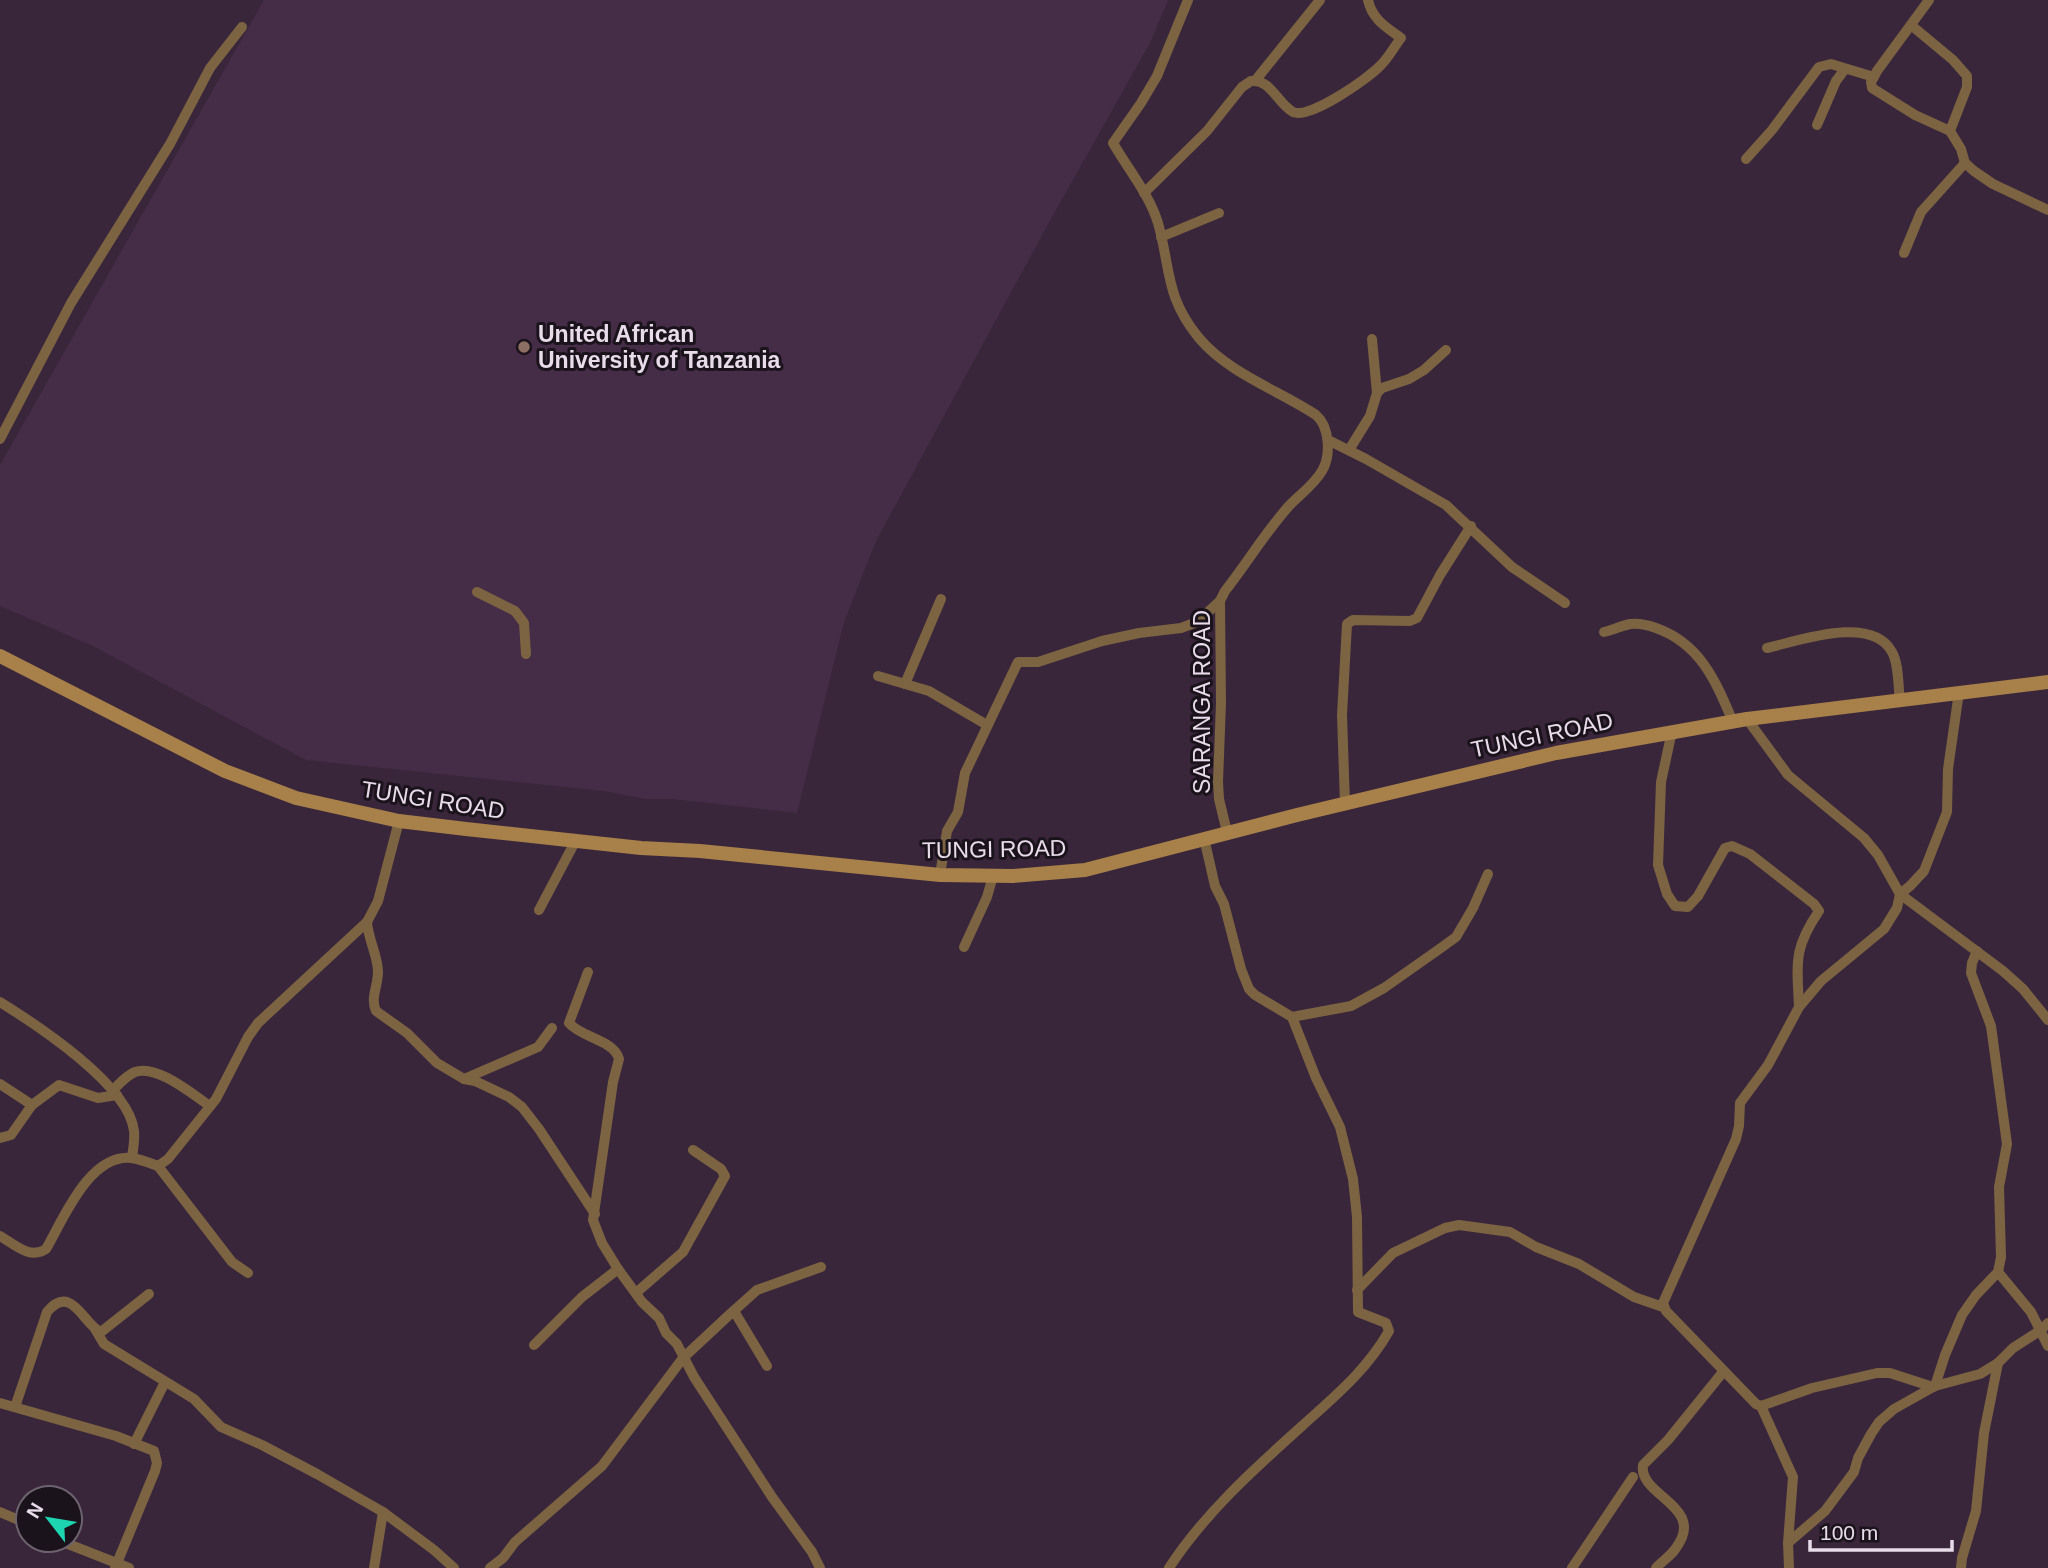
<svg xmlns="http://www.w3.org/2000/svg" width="2048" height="1568" font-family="Helvetica,sans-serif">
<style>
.built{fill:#452d47}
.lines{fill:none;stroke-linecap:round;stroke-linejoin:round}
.street{stroke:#7c6342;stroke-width:10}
.secondary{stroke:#a88049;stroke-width:14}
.education-dot{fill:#8d6e63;stroke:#1b131c;stroke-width:2.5}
.labels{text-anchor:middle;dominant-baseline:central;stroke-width:6;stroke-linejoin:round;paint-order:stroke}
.poi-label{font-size:23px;font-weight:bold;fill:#e9dcea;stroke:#1b131c;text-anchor:start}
.street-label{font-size:23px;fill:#e9dcea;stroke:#1b131c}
</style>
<rect width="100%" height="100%" fill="#39263b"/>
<polygon class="built" points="264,0 1168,0 1151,41 1046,228 876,541 844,622 797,813 672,799 645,799 604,791 306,760 93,646 0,606 0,465"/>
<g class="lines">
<g class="street">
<path d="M1188,0L1157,76L1141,103L1113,143C1128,169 1149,194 1158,223C1171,269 1165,297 1199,338C1228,373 1280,391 1316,415C1330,427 1331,456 1322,471C1313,486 1299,495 1288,507C1265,533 1247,563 1225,591L1220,601L1221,703L1218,782L1219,799L1227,832"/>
<polyline points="1929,0 1877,71 1871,82 1872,88 1915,115 1950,131 1961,149 1965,163 1974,171 1993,184 2048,210"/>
<polyline points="1911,25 1953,60 1967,76 1967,87 1950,131"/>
<polyline points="1255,81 1320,0"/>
<polyline points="1817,125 1836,81 1845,69"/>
<polyline points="1746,159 1772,130 1819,67 1831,64 1874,77"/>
<path d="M1144,193L1207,131L1242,87L1251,81C1271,79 1277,103 1293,112C1309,120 1369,78 1381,65C1389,57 1394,47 1401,38C1386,27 1372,19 1368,0"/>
<polyline points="1161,237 1219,213"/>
<polyline points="1904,253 1921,212 1965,163"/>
<polyline points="1372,339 1377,393"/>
<polyline points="0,439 71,303 170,144 210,68 242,27"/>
<polyline points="1328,440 1366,459 1446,505 1512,567 1565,603"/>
<polyline points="1349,450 1370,416 1377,393 1382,388 1409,379 1424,370 1446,350"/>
<polyline points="477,592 515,611 524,623 526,654"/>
<path d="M1604,632C1612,630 1621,626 1630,624C1639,623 1648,625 1656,628C1701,644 1716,682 1733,722"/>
<path d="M1767,648C1798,641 1872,614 1892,652C1899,664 1898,686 1900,701"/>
<polyline points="878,676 929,691 987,725"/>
<polyline points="905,684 941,599"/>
<polyline points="1747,719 1788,775 1864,838 1878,855 1900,894 2003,971 2023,989 2048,1020"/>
<path d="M1672,731L1661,782L1658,865L1667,894L1675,906L1688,907L1698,896L1725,848L1732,846L1750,854L1814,904L1819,911C1793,949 1797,963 1799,1007"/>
<polyline points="1345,804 1342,715 1347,624 1353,620 1410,621 1417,618 1440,575 1471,526"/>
<polyline points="1204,838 1215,886 1224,904 1241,969 1249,989 1255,995 1292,1017 1351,1006 1384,988 1438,950 1456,937 1473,908 1488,874"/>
<polyline points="940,875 947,831 958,812 965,773 1018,662 1038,662 1102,641 1139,633 1181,628 1197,622 1220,601"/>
<polyline points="539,910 576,840"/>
<path d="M367,922C368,939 378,956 378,972C378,986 370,998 376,1011L407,1033L437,1063L464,1079L475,1081L509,1097L522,1107L539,1129L595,1214"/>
<polyline points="964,947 987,897 993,876"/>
<path d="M588,972L569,1023C582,1038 614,1040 619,1059L613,1082L593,1220L602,1243L618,1269L642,1302L659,1318L666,1333L677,1344L694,1377L772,1497L812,1552L820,1568"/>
<path d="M0,1002C37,1025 129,1085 134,1131C135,1140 133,1149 132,1158"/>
<polyline points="464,1079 538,1047 552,1028"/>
<polyline points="0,1084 32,1105"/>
<path d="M113,1090C119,1084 127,1075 135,1072C157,1064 192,1094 210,1106"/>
<polyline points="0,1138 11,1135 32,1105 59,1085 98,1098 117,1095"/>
<polyline points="158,1166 232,1262 248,1273"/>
<path d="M0,1236C14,1244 30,1260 46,1249C63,1220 89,1154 131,1158C140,1159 150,1163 158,1166L168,1159L216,1099L248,1037L258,1023L367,922L378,901L399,821"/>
<polyline points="1998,1272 2031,1312 2048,1346"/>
<polyline points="1357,1290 1393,1253 1445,1228 1459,1225 1510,1232 1536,1247 1579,1264 1634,1297 1663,1307"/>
<polyline points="637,1292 683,1252 725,1176 721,1169 693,1150"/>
<polyline points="734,1311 767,1366"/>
<polyline points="95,1329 104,1344 194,1399 221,1427 262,1445 317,1474 383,1512 434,1550 454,1568"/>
<polyline points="534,1345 582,1297 618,1269"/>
<polyline points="1935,1386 1945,1355 1962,1315 1976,1295 1998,1272 2001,1257 1999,1187 2007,1144 1991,1026 1971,973 1972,963 1977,951"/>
<polyline points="1933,1387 1890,1373 1877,1373 1812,1388 1761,1406 1756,1404 1666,1311 1663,1303 1736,1139 1739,1126 1740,1103 1768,1065 1799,1007 1821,981 1884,929 1897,908 1900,894 1910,886 1924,871 1947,812 1948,769 1959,692"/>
<polyline points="0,1403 116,1436 154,1451 157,1463 155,1471 115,1568"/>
<polyline points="1761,1406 1793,1477 1788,1543 1789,1568"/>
<path d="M15,1407L47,1312C72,1282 84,1326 101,1332L149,1294"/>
<polyline points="134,1444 165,1382"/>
<polyline points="0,1512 28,1524"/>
<polyline points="58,1540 129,1568"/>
<polyline points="1788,1543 1825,1511 1854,1472 1858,1458 1871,1434 1879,1422 1894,1409 1935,1386 1980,1374 1998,1363 2013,1348 2041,1330 2048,1323"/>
<polyline points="374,1568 383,1512"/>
<polyline points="490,1568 503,1558 515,1542 602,1466 683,1358 728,1316 757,1290 821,1267"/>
<path d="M1169,1568C1204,1514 1254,1469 1302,1426C1334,1397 1367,1370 1389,1331L1386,1323L1358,1312L1357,1217L1353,1179L1340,1127L1316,1078L1292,1017"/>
<polyline points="1572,1568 1633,1477"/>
<path d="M1656,1568C1662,1561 1671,1556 1676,1548C1707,1506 1638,1496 1643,1465L1668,1440L1723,1372"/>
<polyline points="1961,1568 1962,1558 1976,1511 1984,1433 1998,1363"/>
</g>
<polyline class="secondary" points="0,656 225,771 296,798 399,821 466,829 641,848 700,851 940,875 1013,876 1085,870 1297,815 1556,753 1747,719 2048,682"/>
</g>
<circle class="education-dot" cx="524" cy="347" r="7"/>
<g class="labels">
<g class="poi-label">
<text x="538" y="334">United African<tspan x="538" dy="26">University of Tanzania</tspan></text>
</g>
<g class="street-label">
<text transform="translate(1202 702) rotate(-90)">SARANGA ROAD</text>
<text transform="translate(1542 735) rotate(-12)">TUNGI ROAD</text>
<text transform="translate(433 800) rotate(9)">TUNGI ROAD</text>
<text transform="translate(994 849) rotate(-1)">TUNGI ROAD</text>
</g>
</g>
<g transform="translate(49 1519) rotate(301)"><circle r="33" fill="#1b131c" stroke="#6d636e" stroke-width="2"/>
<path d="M0-5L12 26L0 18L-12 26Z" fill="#1dd5b1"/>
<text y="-10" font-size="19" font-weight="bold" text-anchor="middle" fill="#e9dcea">N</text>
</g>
<path d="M1810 1540v10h142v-10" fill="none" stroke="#e9dcea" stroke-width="3.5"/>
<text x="1820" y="1540" font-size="21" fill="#e9dcea" stroke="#1b131c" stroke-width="5" paint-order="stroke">100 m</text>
</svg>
